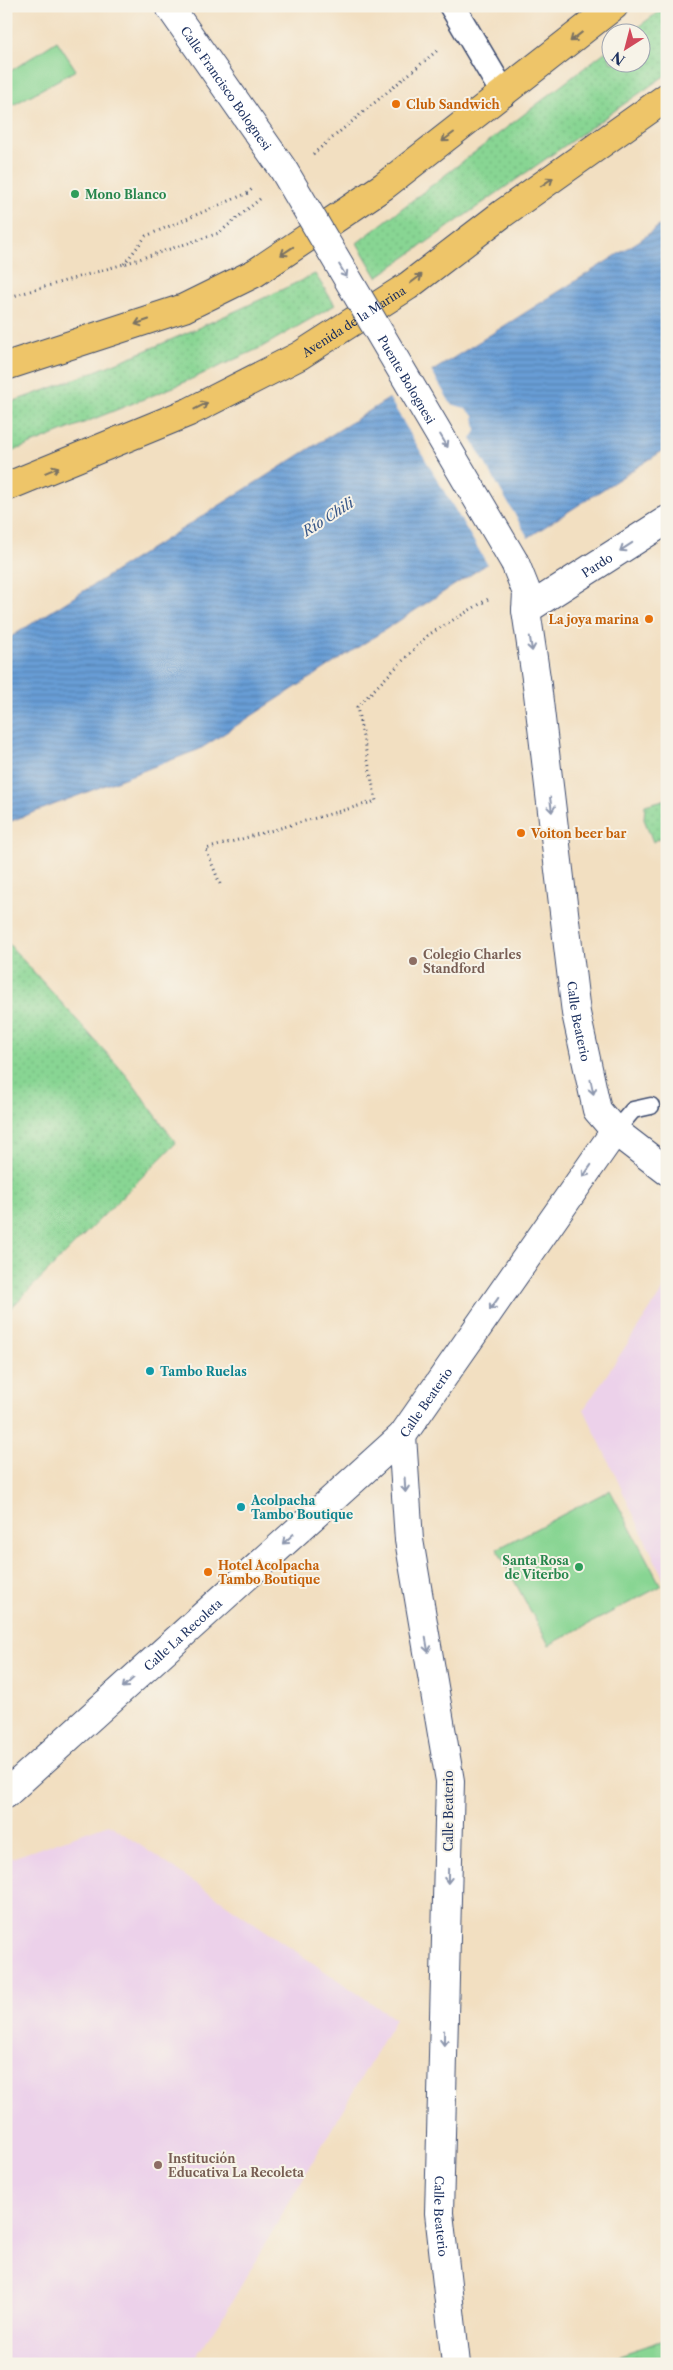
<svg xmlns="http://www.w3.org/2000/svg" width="673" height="2370" font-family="'Libre Caslon Text',serif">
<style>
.built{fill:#ecd1ea}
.grass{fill:url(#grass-dots);stroke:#528278}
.park{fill:url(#park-tufts);stroke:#528278}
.garden{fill:#88d593;stroke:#528278}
.water{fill:url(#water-rules);stroke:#42669a}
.pier{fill:#f2dfc1}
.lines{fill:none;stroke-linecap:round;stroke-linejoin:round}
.service-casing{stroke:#3b496d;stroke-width:19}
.pedestrian-casing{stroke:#3b496d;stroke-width:28}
.minor-casing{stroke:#3b496d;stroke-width:30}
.primary-casing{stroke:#3b496d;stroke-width:30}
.path{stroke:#3b496d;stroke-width:3;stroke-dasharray:1 4;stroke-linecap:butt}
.service{stroke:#fff;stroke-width:16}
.pedestrian{stroke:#fff;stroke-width:25}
.minor{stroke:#fff;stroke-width:28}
.primary{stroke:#eec569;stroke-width:28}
.minor-bridge-casing{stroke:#3b496d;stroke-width:30;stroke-linecap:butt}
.minor-bridge{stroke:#fff;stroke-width:28}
.oneway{stroke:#7a7263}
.oneway2{stroke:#8d97ae}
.food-dot{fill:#e8710a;stroke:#f7f3e8;stroke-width:2}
.leisure-dot{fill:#2e9e5b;stroke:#f7f3e8;stroke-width:2}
.education-dot{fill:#8d6e63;stroke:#f7f3e8;stroke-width:2}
.culture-dot{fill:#0f9aa8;stroke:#f7f3e8;stroke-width:2}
.labels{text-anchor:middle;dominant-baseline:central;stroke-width:4;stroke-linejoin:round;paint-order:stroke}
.street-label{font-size:12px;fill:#1b2f5e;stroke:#f7f3e8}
.food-label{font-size:12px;font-weight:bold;fill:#c56008;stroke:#f7f3e8;text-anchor:start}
.leisure-label{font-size:12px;font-weight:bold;fill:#27864d;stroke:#f7f3e8;text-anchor:start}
.education-label{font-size:12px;font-weight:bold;fill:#785e54;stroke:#f7f3e8;text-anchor:start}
.culture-label{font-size:12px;font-weight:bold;fill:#0d838f;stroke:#f7f3e8;text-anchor:start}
.water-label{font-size:14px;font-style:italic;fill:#365688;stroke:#f7f3e8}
</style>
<defs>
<pattern id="grass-dots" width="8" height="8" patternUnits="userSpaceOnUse" patternTransform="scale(1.25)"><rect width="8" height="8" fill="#88d593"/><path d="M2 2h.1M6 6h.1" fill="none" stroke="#75b781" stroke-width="1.8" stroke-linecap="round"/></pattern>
<pattern id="park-tufts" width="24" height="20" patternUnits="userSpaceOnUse" patternTransform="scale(1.25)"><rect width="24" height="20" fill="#88d593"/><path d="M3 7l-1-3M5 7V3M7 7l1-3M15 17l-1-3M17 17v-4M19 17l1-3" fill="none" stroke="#75b781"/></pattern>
<pattern id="water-rules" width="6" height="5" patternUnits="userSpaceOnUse" patternTransform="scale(1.25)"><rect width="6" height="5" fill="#689dd5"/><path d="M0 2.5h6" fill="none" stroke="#5580b0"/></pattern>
</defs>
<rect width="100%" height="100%" fill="#f7f3e8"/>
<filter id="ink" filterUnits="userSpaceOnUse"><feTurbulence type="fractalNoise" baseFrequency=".02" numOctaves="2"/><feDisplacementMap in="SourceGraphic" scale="10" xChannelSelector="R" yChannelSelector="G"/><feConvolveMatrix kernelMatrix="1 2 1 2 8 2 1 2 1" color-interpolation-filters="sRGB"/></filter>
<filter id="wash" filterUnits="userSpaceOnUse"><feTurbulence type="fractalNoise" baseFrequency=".0096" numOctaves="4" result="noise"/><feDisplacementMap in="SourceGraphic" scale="20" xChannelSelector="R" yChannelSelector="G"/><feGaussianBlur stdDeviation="1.12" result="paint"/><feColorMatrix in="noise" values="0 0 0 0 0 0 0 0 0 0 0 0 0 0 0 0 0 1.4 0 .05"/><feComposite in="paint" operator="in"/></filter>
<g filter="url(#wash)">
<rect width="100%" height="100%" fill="#f2dfc1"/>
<g class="built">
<polygon points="667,1284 667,1586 584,1409"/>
<polygon points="109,1824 395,2019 227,2310 191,2364 6,2364 6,1860"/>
</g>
<g class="grass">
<polygon points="667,6 667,74 377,277 357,243 610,48 610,62 640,62 640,32 631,32"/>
<path d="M315,274L335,305L260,348L176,386L6,454V404C112,368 214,322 315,274Z"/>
<polygon points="667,799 667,835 653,842 644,819 645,805"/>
<polygon points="6,941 127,1076 176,1143 6,1313"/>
</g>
<polygon class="park" points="667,2339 667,2364 593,2364"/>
<g class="garden">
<polygon points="57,41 76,70 6,109 6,74"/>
<polygon points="610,1490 661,1586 549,1645 497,1549"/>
</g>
<polygon class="water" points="667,220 667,448 200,749 6,823 6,640 639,241"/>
<polygon class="pier" points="430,369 451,404 465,408 474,416 476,431 471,439 530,541 489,567 388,396"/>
</g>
<g filter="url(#ink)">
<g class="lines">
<defs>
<polyline id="service" points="615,1131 633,1110 651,1106"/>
<polyline id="pedestrian" points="452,6 504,94"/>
<g id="minor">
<path id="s1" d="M169,6L283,169"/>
<path id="s2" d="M515,563L527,593L526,610L537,685L576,1013L597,1110L615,1131L667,1171"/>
<path id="s3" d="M526,610L667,520"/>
<path id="s4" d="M402,1436L409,1540L450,1781L439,2213L456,2364"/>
<path id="s5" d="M6,1794L402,1436L615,1131"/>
</g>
<g id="primary">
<polyline points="6,366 184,308 255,273 384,186 614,6"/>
<path id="s6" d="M6,487L189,412L299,356L408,286L502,214L667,97"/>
</g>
</defs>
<use href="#service" class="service-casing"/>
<use href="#pedestrian" class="pedestrian-casing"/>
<use href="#minor" class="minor-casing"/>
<use href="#primary" class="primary-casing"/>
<g class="path">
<polyline points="313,154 439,49"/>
<polyline points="124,264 146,236 248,193 253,188"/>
<polyline points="6,298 124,264 219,233 261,198"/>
<polyline points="220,884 206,849 376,801 357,707 428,635 490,598"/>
</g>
<use href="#service" class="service"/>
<use href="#pedestrian" class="pedestrian"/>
<use href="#minor" class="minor"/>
<use href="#primary" class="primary"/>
<defs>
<g id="minor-bridge">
<path id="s7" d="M283,169L515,563"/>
</g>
</defs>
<use href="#minor-bridge" class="minor-bridge-casing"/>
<use href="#minor-bridge" class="minor-bridge"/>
</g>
<defs><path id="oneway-shaft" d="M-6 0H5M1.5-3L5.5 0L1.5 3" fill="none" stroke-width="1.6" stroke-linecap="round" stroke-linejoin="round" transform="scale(1.25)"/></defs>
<g class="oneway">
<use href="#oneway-shaft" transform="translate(576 37) rotate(142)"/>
<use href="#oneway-shaft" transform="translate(448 137) rotate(143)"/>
<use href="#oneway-shaft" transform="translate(547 182) rotate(-35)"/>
<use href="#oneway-shaft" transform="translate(287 251) rotate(146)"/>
<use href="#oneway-shaft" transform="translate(416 279) rotate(-37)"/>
<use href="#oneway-shaft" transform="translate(142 322) rotate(161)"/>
<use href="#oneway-shaft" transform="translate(201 406) rotate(-27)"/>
<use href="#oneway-shaft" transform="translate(52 470) rotate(-23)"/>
</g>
<g class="oneway2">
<use href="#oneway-shaft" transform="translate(343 271) rotate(59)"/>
<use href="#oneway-shaft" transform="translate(444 441) rotate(59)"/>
<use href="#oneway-shaft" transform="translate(626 547) rotate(147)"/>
<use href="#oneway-shaft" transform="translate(531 644) rotate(81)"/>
<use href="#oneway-shaft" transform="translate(551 805) rotate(83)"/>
<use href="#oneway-shaft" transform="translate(592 1087) rotate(78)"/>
<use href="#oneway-shaft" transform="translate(587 1171) rotate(125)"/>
<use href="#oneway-shaft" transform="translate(494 1304) rotate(125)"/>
<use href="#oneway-shaft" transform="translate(405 1485) rotate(87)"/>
<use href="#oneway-shaft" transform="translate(288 1539) rotate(138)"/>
<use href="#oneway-shaft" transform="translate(427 1645) rotate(80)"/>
<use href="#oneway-shaft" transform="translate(128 1683) rotate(138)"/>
<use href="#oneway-shaft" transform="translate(448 1876) rotate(91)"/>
<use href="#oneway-shaft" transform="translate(444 2038) rotate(91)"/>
</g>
</g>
<g class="food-dot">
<circle cx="396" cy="104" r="5"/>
<circle cx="649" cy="619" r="5"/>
<circle cx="521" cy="833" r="5"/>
<circle cx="208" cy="1572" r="5"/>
</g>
<g class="leisure-dot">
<circle cx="75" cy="194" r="5"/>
<circle cx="579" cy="1567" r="5"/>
</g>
<g class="education-dot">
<circle cx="413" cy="961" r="5"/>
<circle cx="158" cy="2165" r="5"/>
</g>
<g class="culture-dot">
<circle cx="150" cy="1371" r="5"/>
<circle cx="241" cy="1507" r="5"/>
</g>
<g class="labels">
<g class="street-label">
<text stroke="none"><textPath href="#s1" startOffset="100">Calle Francisco Bolognesi</textPath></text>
<text stroke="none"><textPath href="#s6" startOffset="386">Avenida de la Marina</textPath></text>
<text stroke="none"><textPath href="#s7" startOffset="244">Puente Bolognesi</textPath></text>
<text stroke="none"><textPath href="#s3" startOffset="84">Pardo</textPath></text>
<text stroke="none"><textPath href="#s2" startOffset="464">Calle Beaterio</textPath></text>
<text stroke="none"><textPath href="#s5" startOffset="575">Calle Beaterio</textPath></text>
<text stroke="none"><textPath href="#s5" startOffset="238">Calle La Recoleta</textPath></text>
<text transform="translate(448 1811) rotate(-90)">Calle Beaterio</text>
<text stroke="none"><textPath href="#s4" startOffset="784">Calle Beaterio</textPath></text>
</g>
<g class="food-label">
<text x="406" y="104">Club Sandwich</text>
<text x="639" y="619" text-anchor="end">La joya marina</text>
<text x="531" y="833">Voiton beer bar</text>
<text x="218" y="1565">Hotel Acolpacha<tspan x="218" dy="14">Tambo Boutique</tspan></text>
</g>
<g class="leisure-label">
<text x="85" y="194">Mono Blanco</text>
<text x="569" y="1560" text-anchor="end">Santa Rosa<tspan x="569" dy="14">de Viterbo</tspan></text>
</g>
<g class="education-label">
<text x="423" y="954">Colegio Charles<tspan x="423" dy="14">Standford</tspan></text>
<text x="168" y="2158">Institución<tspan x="168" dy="14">Educativa La Recoleta</tspan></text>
</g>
<g class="culture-label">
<text x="160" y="1371">Tambo Ruelas</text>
<text x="251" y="1500">Acolpacha<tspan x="251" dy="14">Tambo Boutique</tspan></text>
</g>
<g class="water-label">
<text transform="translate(328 517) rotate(-33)">Río Chili</text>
</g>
</g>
<rect width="673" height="2370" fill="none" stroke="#f7f3e8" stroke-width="25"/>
<g transform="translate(626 48) rotate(216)"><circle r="24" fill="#f7f3e8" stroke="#9fa5b1"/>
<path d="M0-4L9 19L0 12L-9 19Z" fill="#d1495b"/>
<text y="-8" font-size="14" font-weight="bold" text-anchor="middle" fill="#1b2f5e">N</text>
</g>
</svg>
